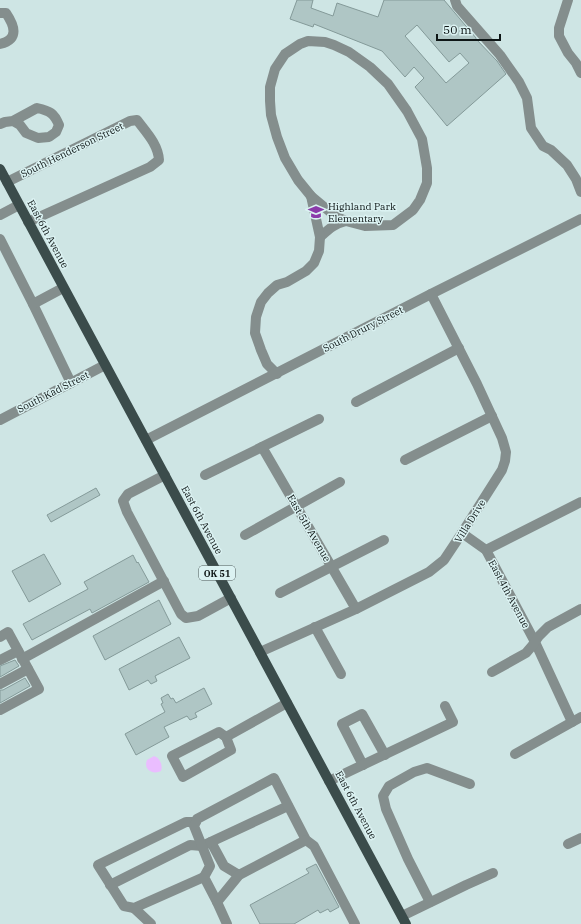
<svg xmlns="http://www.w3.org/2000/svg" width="581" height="924" font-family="'IBM Plex Serif',serif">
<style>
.park{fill:#eabdff}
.building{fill:#afc6c5;stroke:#849a99;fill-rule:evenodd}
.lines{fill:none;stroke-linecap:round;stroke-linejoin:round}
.minor{stroke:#848e8d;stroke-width:10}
.major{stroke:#3b4c4b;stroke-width:10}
.labels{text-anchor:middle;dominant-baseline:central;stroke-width:3;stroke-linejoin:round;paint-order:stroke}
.shield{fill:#dbf2f2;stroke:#4c5858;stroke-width:1}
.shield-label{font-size:9px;font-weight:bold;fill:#0e1616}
.street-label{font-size:10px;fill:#0e1616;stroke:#dbf2f2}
.poi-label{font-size:10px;fill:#0e1616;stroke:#dbf2f2;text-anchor:start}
</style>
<rect width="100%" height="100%" fill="#cee5e4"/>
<path class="park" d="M154,756C160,758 163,765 161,771C153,775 143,770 147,760Z"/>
<g class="building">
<path d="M297,0H313L311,8L333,16L337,3L378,17L384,0H444L476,38V39L497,61L506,74L447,126L415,87L424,78L414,67L405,77L382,51L314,24L313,27L290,19ZM417,25L449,62L460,53L469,63L446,83L405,36Z"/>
<polygon points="96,488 100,495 51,522 47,515"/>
<polygon points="44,554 61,584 29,602 12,571"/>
<polygon points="133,555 137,563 138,562 149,582 92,613 90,609 32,640 23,624 88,589 84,582"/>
<polygon points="159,600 171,624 105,660 93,636"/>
<polygon points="179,637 190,658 155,676 157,681 151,684 148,680 129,690 119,669"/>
<polygon points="15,660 19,666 0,677 0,666"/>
<polygon points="25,678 30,686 0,703 0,690 3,690"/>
<polygon points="204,688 212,704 195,713 197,717 190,720 187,716 164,727 169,737 136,755 125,734 165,712 161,704 163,703 161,698 168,694 171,699 173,698 176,703"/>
<polygon points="316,864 339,907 330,912 328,909 320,913 318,910 294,924 260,924 250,905 309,873 306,869"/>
</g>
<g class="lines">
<g class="minor">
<polyline points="455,0 457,6 500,55 519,82 527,98 531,128 543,146 551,150 567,165 576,179 581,192"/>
<polyline points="568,0 559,28 559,36 568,53 576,63 581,73"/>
<path d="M0,13H6C14,25 20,39 0,44"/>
<polygon points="308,41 325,42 334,45 349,52 370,67 388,84 407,111 422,139 427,168 427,183 420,200 413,210 393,225 365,226 346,221 335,216 311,196 298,180 285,158 277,137 271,115 270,101 270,87 275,69 285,54 300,44"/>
<path d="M0,124L5,122L13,121L37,108C50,111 54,113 59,125L56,132L49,137L38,138L26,133L20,125L13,121"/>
<path d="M7,182L130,121L137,120C146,132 158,144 159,160L150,167L28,222"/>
<polyline points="0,215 19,205"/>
<path d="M320,237C329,229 334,224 346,221"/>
<polyline points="0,239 33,304 71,383"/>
<polyline points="33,304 63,288"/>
<polyline points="277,374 267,364 261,350 255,333 256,317 261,302 268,293 277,285 287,282 306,271 314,263 319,251 320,237 311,196"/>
<polyline points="356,402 459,348"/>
<polyline points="0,420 105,365"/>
<polyline points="146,440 431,294 581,219"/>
<polyline points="262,447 356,609"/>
<polyline points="405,460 492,416"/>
<polyline points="165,475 128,494 123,501 127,512 181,614 186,618 198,616 231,598"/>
<polyline points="205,475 319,419"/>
<polyline points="462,533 486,550 535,642 572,722"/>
<polyline points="245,535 340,482"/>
<polyline points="486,550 581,502"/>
<polyline points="280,593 384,540"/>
<polyline points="315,627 341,674"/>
<polyline points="0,637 8,632 39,689 0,710"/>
<polyline points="260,652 356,609 429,572 444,560 462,533 502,470 505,461 506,452 502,438 477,384 431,294"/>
<polyline points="22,659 164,581"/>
<polyline points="0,660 18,651"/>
<polyline points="492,672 526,653 532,646 539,636 548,627 581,609"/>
<polyline points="0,684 28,669"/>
<polygon points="219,732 226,737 231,750 183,777 172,756"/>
<polyline points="226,737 287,703"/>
<polyline points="515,754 581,717"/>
<polyline points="363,765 342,724 362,714 385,755"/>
<polyline points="329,781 453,722 445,706"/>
<polyline points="196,822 186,822 98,865 124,906 134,908 204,877"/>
<polyline points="211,842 224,866 239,875"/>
<polyline points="568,844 581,838"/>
<polyline points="110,885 190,845 202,846 288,806"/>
<polyline points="217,902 204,877 210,866 194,826 197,819 274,778 306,840 314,846 355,924"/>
<polyline points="430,902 408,859 386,809 383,796 389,786 414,772 427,768 470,784"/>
<polyline points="134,908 151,924"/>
<polyline points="402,916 466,885 493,873"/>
<polyline points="227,924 217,902 239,875 306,840"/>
</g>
<polyline class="major" points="0,169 406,924"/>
</g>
<defs>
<symbol id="school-bare" viewBox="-9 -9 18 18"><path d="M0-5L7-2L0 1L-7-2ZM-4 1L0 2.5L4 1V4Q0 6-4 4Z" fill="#8b3baa" stroke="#dbf2f2" stroke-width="2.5" paint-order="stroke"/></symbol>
</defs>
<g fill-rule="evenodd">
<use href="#school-bare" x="305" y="201" width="22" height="22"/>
</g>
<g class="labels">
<rect class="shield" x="199" y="566" width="36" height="14" rx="3"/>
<g class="shield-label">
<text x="217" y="573">OK 51</text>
</g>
<g class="street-label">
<text transform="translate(72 150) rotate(-26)">South Henderson Street</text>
<text transform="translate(48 234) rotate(62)">East 6th Avenue</text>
<text transform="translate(363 329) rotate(-27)">South Drury Street</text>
<text transform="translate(53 392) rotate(-27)">South Kad Street</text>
<text transform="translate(202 520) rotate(62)">East 6th Avenue</text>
<text transform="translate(470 521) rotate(-58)">Villa Drive</text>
<text transform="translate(309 528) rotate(60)">East 5th Avenue</text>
<text transform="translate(509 594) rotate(62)">East 4th Avenue</text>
<text transform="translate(356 805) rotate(62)">East 6th Avenue</text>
</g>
<g class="poi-label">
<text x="328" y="206">Highland Park<tspan x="328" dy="12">Elementary</tspan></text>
</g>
</g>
<path d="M437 34v6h63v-6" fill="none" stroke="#0e1616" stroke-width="2"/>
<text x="443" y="34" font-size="12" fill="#0e1616" stroke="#dbf2f2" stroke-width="3" paint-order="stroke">50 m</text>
</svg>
